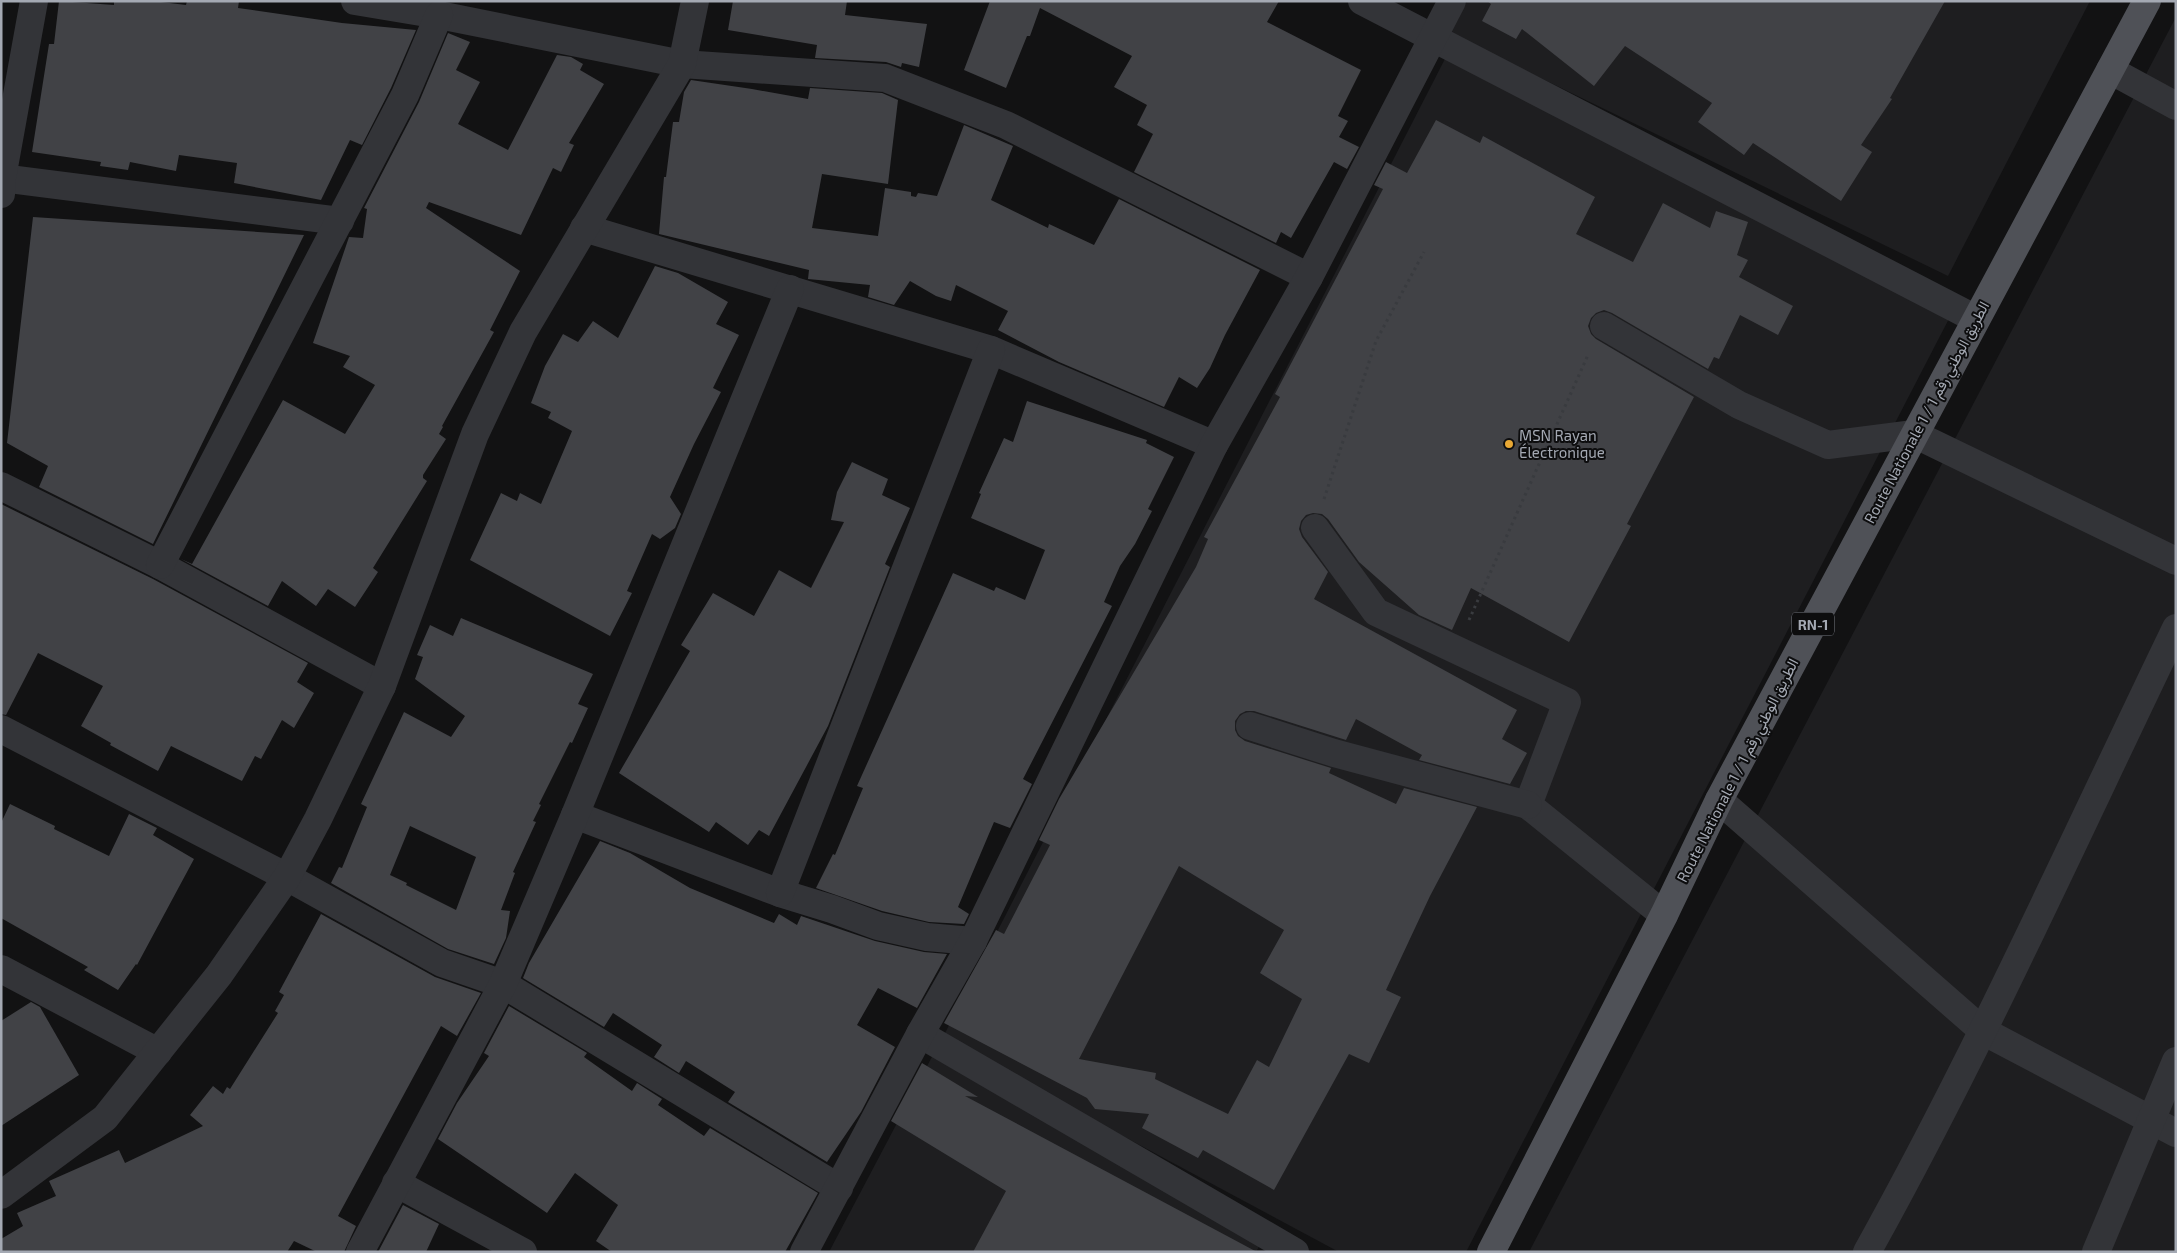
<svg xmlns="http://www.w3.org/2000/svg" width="2177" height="1253" font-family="'Exo 2',Vazirmatn,sans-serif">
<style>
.built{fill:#1e1e20}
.building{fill:#414246;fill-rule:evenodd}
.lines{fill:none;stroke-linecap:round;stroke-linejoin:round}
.path{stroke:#393b3f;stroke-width:3;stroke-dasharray:2.5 4;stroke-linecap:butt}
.minor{stroke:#333438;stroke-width:28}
.major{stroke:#4f5157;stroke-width:28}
.poi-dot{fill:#e8a834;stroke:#0d0d0e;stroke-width:2}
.labels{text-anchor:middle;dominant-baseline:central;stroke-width:4;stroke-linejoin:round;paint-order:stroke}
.shield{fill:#0d0d0e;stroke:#777a82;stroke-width:1}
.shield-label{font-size:14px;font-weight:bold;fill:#a4a9b3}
.street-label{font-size:15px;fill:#a4a9b3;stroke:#0d0d0e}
.poi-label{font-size:15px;fill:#a4a9b3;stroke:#0d0d0e;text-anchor:start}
</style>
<rect width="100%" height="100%" fill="#121213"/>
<g class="built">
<polygon points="1467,1 2090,1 1948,276 1450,34"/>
<polygon points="2176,17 2176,1252 1529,1252"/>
<polygon points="1447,55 1954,309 1466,1252 1339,1252 942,1039"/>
<polygon points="934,1053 1262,1241 1256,1252 829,1252"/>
</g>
<g class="building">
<polygon points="59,1 114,5 114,1 153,1 186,5 187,1 239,1 238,8 342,23 416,30 391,88 362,145 350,140 321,200 234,183 237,163 179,155 176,171 130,162 128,170 100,166 101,162 32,152 49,44 54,44"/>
<polygon points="733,1 847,1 845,15 927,24 919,67 902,63 901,67 886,62 815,58 817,45 728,30"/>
<polygon points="990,1 1279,1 1267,22 1361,70 1338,116 1348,121 1339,137 1359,147 1347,169 1334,162 1291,238 1281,232 1276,243 1134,172 1153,134 1137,125 1147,105 1114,87 1132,56 1040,8 1030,36 1027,36 1006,88 964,70"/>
<polygon points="1487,1 1945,1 1890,98 1892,99 1861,145 1872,152 1841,201 1753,143 1744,155 1698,122 1712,103 1625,46 1594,86 1522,29 1516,39 1482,21 1491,4"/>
<polygon points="448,33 470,42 456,70 480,82 458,124 508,150 557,55 571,57 583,64 580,70 604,84 569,143 574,145 561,172 553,168 521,235 429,202 426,208 520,271 490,330 494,332 442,426 443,427 439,434 446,439 423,475 423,478 427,481 373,568 378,572 355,607 328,589 316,606 282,581 268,606 181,559 192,564 283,400 345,434 375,385 343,367 350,356 313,343 349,237 363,238 367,209 364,208 419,102"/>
<polygon points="691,80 752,89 808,99 810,88 882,93 898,100 888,184 822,174 812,228 878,236 885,188 911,192 911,196 916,197 918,193 937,196 964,125 1013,146 991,200 1048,228 1049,224 1094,245 1119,199 1260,270 1225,335 1210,368 1197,388 1179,377 1164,407 1059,362 998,330 1008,311 956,285 951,301 936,296 910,281 894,305 868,297 870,285 808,279 809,270 659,234 664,177 666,177 673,122 679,122 684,92"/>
<path d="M1436,120L1480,143L1483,136L1595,197L1576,234L1633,262L1663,203L1710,228L1716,211L1748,222L1737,255L1748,260L1739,277L1793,306L1778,335L1740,315L1719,359L1714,357L1708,369L1612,313L1604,310L1596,313L1591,318L1588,326L1591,334L1596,339L1694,397L1627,524L1631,526L1569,642L1471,588L1452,630L1419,615L1359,562L1328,519L1322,514L1313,513L1306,515L1301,521L1299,529L1302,537L1328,572L1314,599L1517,710L1502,739L1527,753L1510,784L1419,760L1422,755L1356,719L1346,740L1254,711H1246L1240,714L1235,721V730L1238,736L1245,741L1331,768L1329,773L1396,804L1404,788L1477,807L1430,896L1386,990L1401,997L1369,1063L1349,1054L1274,1190L1203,1150L1198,1158L1142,1128L1149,1114L1095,1109L1087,1098L944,1023L996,930L1004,934L1050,845L1039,840L1059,799L1196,567L1208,539L1204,537L1280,397L1275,394L1383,189L1374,185L1386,162L1407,173ZM1179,866L1284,930L1260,973L1302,999L1269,1067L1257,1060L1228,1114L1155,1079L1156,1073L1079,1059Z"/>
<polygon points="33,217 304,235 153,544 39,487 48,466 7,443"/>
<polygon points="655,266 678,273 728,302 716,324 739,335 713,388 721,392 694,444 670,497 681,514 675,528 660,539 652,534 627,591 632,593 610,636 470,560 501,493 517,501 520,493 541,504 572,431 548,418 551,412 531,403 545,366 563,334 578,342 593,321 618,338"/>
<polygon points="1027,401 1147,440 1146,443 1174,457 1148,509 1152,511 1135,544 1120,566 1104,602 1112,606 1023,779 1032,784 1010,828 994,822 958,907 969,914 964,924 929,922 882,911 816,888 833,854 835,855 863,788 857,786 953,573 994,591 996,587 1025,600 1045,550 971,518 981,494 979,493 1004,438 1013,442"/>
<polygon points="852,462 888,479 882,495 910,508 885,564 890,567 828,726 769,836 759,830 748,845 716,822 709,832 619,773 690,651 681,645 713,593 754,616 779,570 811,588 844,522 831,520 837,492"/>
<polygon points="1,504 153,579 308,663 297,682 314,693 294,728 282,720 261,759 255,756 242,781 171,746 158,771 110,745 111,743 81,726 103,686 38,653 6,715 1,714"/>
<path d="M461,618L593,674L578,704L588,708L572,743L570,742L539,804L541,805L533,821L536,822L513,872L515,873L501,910L510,911L506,938L494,964L448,949L331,883L339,867L342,868L367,807L361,804L404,712L451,737L465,716L415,679L423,657L417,655L430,625L453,636ZM410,826L476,857L456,910L406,885L407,883L390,875Z"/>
<polygon points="10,804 55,826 54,829 109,856 129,814 157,828 153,835 194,859 137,965 136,964 118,990 84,970 88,967 1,918 1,823"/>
<polygon points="600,841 630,853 690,888 774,923 779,914 797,925 801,916 875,941 924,952 947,954 917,1008 878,988 857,1025 895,1047 861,1112 827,1162 728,1102 735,1092 686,1061 679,1073 654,1057 662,1045 613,1013 604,1027 523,978 529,963"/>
<polygon points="321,914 435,977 481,993 457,1036 441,1026 338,1216 356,1226 344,1252 317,1252 294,1241 287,1252 1,1252 1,1239 23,1226 17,1213 56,1196 49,1181 119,1150 125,1163 203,1126 190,1115 213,1086 223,1094 227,1087 230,1089 278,1013 275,1011 284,995 279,992"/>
<polygon points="31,1002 40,1007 79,1075 1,1126 1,1021"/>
<polygon points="509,1006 587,1053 584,1057 632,1091 637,1083 662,1099 658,1105 704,1136 710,1128 818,1193 785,1252 612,1252 596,1241 618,1205 575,1173 547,1213 438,1139 457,1103 489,1056 484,1053"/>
<polygon points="922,1063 978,1097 965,1096 1257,1252 973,1252 1006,1191 891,1121"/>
<polygon points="403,1205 439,1224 426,1252 378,1252"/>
</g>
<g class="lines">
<g class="path">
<polyline points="1324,499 1376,341 1424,252"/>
<polyline points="1469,620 1588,355"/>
</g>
<g class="minor">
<polyline points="355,1 439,15 682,64 885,78 1006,125 1309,277"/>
<polyline points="1362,1 1976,319"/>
<polyline points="2110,70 2176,106"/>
<polyline points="1,178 340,221"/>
<polyline points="1,194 2,178 34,1"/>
<polyline points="584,228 991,350 1214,445"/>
<polyline points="1604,326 1739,405 1828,445 1914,434 2176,561"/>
<polyline points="1,486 160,565 382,686"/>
<polyline points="1315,528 1376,612 1567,702 1528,805 1664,915"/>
<polyline points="160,565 405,95 439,15"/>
<polyline points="1250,726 1334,753 1528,805"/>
<polyline points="1,729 287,877 442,963 503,984 839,1188"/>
<polyline points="1719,800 1983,1031 2176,1133"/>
<polyline points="575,815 780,893 832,909 878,926 927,937 973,941"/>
<polyline points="780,893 991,350"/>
<polyline points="1,969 158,1052"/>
<polyline points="920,1034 1295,1252"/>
<polyline points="396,1183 523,1252"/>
<polyline points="1,1195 105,1118 219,975 287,877 318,819 382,686 475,434 523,332 682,64 695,1"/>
<polyline points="360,1252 503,984 575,815 790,289"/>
<polyline points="804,1252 920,1034 973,941 1214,445 1309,277 1452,1"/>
<path d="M1867,1252C1980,1049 2075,837 2176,628"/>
<polyline points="2096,1252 2176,1061"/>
</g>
<polyline class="major" points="1491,1252 1664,915 1719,800 2147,1"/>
</g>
<circle class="poi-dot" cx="1509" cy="444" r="5"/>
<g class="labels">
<rect class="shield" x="1792" y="612.5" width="42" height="23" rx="4"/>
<g class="shield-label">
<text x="1813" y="624">RN-1</text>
</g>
<g class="street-label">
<text transform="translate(1926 412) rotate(-62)">Route Nationale 1 / الطريق الوطني رقم 1</text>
<text transform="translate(1737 770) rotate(-63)">Route Nationale 1 / الطريق الوطني رقم 1</text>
</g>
<g class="poi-label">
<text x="1519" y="435">MSN Rayan<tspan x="1519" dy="17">Électronique</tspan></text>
</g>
</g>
<rect width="2177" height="1253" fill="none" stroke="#a4a9b3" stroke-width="5"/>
</svg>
